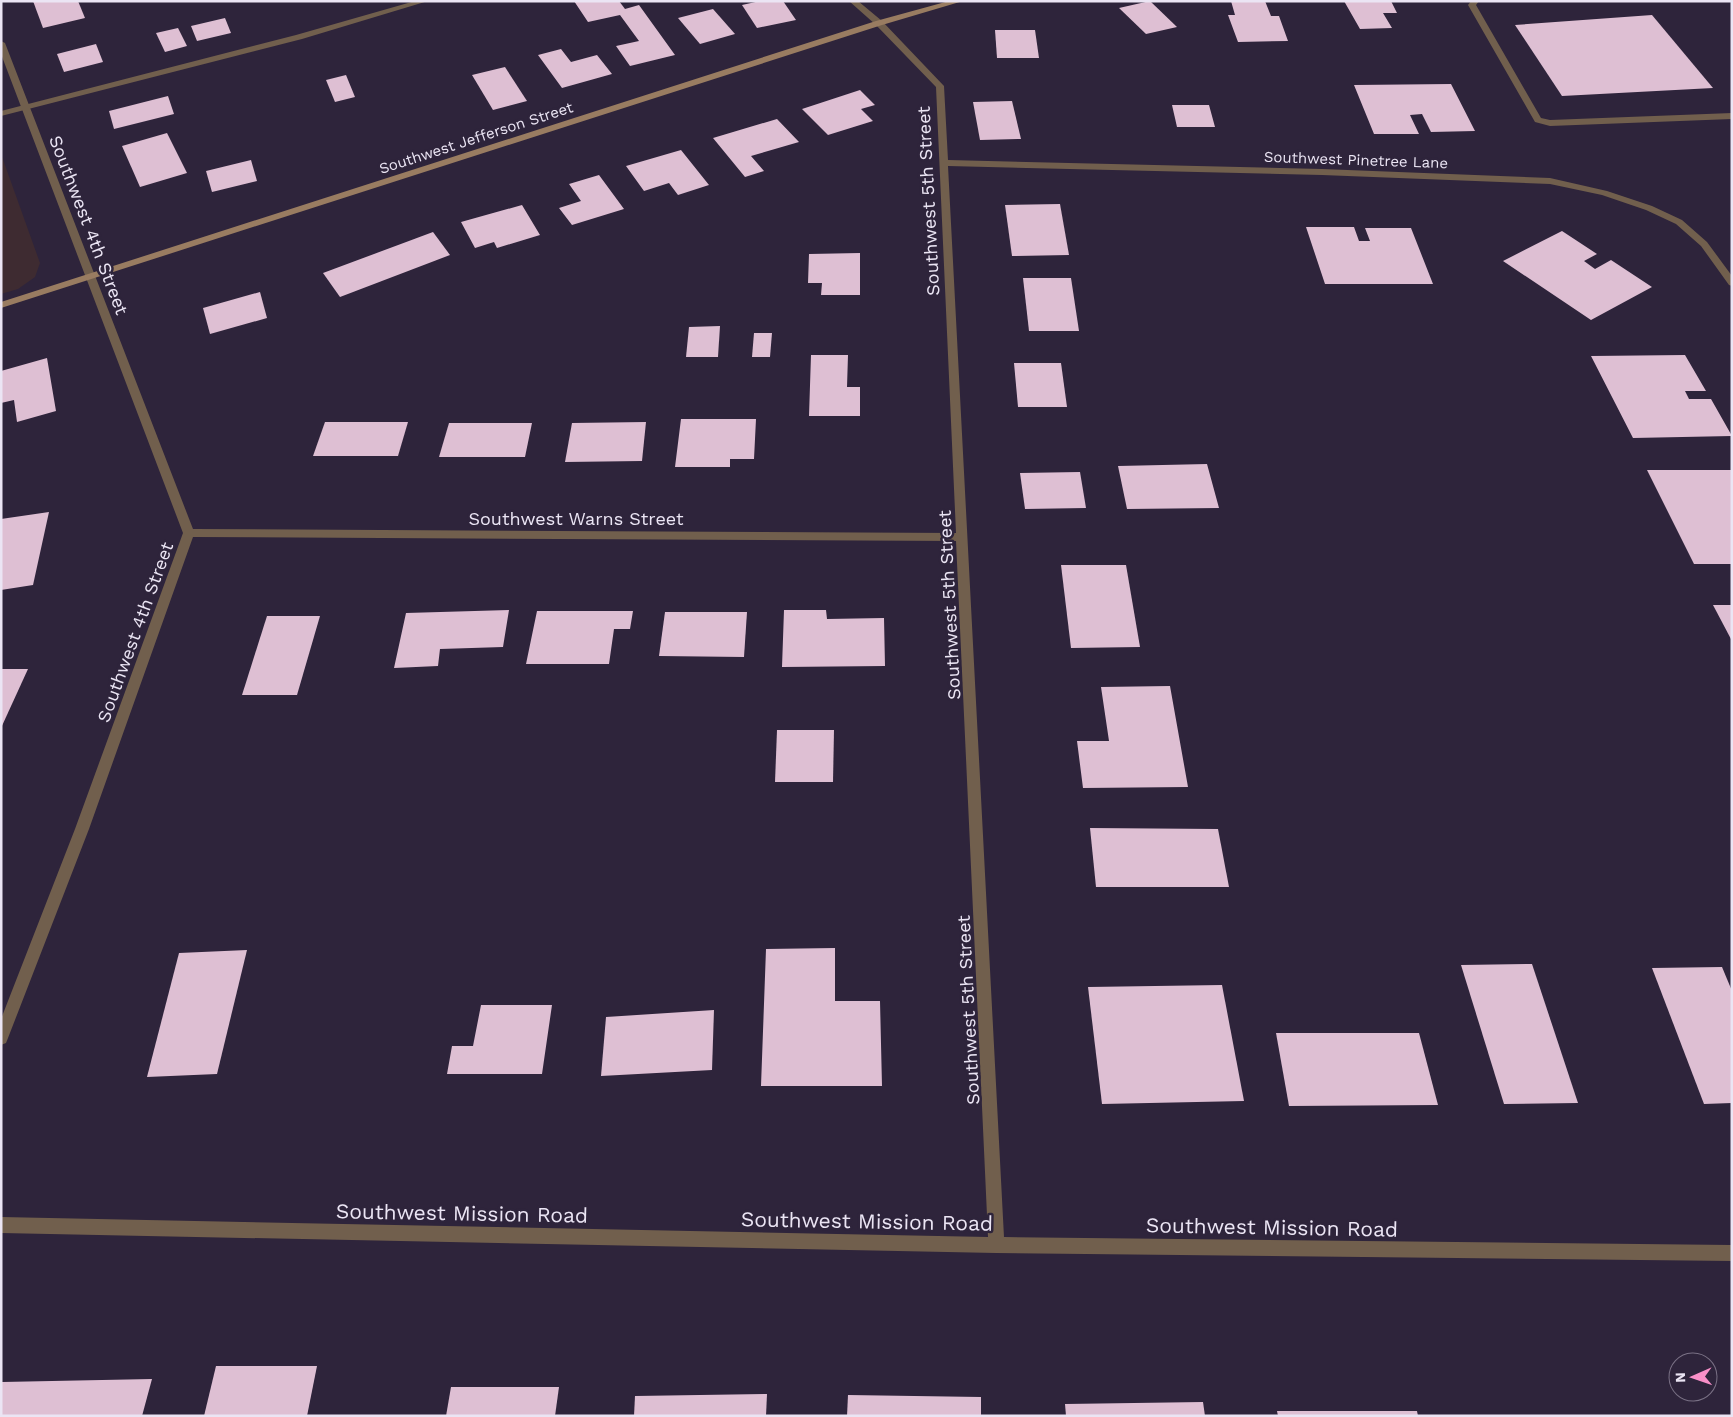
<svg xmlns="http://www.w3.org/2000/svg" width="1733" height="1417" font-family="'Work Sans',sans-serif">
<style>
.commercial{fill:#3e2b31}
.building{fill:#debfd3}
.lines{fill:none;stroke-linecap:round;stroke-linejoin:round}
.lane{fill:#715f4d;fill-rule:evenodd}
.street{fill:#715f4d;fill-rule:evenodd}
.secondary{fill:#997c61;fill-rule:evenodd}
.labels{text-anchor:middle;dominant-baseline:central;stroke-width:5;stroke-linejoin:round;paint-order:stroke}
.far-street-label{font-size:15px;fill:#ebe5f4;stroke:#2e243b}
.street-label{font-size:18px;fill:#ebe5f4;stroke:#2e243b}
.near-street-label{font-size:21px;fill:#ebe5f4;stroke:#2e243b}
</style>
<rect width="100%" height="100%" fill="#2e243b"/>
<polygon class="commercial" points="1,154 40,263 35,277 18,289 1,294"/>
<g class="building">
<polygon points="33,1 78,1 85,18 43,28"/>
<polygon points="574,1 619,1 625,9 639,5 675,55 630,66 616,46 639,41 620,15 588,22"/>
<polygon points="760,1 783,1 796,20 757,28 742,5"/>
<polygon points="1150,1 1177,27 1146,34 1119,8"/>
<polygon points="1231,1 1265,1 1271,16 1279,16 1288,41 1238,42 1228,15 1235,15"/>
<polygon points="1344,1 1391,1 1397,13 1383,13 1392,28 1360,29"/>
<polygon points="713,9 735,34 700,44 678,18"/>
<polygon points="1652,15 1713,88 1562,96 1515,25"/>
<polygon points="225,18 231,33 197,41 191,26"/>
<polygon points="178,28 187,46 165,52 156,33"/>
<polygon points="995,30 1035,30 1039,58 997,58"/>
<polygon points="96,44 103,62 64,72 57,54"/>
<polygon points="561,49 571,62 597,55 612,74 562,88 538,55"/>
<polygon points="505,67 527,101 493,110 472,75"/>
<polygon points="346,75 355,97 335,102 326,80"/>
<polygon points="1451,84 1475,131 1431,132 1422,114 1410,115 1419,134 1374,134 1354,85"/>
<polygon points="860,90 875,105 861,109 873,121 828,135 802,109"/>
<polygon points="168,96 174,114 114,129 109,111"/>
<polygon points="1012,101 1021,139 980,140 973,102"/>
<polygon points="1172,105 1209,105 1215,127 1177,127"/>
<polygon points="777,119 799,142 751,156 764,171 745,177 713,138"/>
<polygon points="167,133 187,173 140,187 122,146"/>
<polygon points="681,150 709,185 678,195 669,183 644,191 626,166"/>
<polygon points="251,160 257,181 212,192 206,171"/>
<polygon points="599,175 624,209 572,225 559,208 581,201 569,184"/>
<polygon points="1060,204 1069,255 1012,256 1005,205"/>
<polygon points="522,205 540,235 497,248 494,242 475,248 461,222"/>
<polygon points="1306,227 1354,227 1359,241 1370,241 1365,228 1411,228 1433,284 1325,284"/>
<polygon points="1562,231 1597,254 1584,261 1595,269 1611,260 1652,287 1591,320 1503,261"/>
<polygon points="433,232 450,255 340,297 323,273"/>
<polygon points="860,253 860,295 821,295 822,283 808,283 809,254"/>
<polygon points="1023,278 1071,278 1079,331 1029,331"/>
<polygon points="260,292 267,318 210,334 203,308"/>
<polygon points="720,326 718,357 686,357 689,327"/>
<polygon points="754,333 772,333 770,357 752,357"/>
<polygon points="811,355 848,355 847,387 860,387 860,416 809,416"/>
<polygon points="1685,355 1706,391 1685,391 1689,399 1711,399 1732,436 1633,438 1591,356"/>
<polygon points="47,358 56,411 17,422 14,400 1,403 1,371"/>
<polygon points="1014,363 1061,363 1067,407 1018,407"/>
<polygon points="681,419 756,419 754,459 730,459 730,467 675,467"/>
<polygon points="325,422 408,422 398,456 313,456"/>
<polygon points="646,422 642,461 565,462 572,423"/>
<polygon points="449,423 532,423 525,457 439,457"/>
<polygon points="1207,464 1219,508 1127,509 1118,466"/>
<polygon points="1647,470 1732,470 1732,564 1694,564"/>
<polygon points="1080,472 1086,508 1025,509 1020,473"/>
<polygon points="49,512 33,585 1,590 1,519"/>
<polygon points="1061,565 1126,565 1140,647 1071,648"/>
<polygon points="1713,605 1732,605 1732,641"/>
<polygon points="509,610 503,647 440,649 438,666 394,668 406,613"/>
<polygon points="784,610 826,610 827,619 884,618 885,666 782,667"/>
<polygon points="537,611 633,611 630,629 614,629 609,664 526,664"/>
<polygon points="665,612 747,612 744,657 659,656"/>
<polygon points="267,616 320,616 297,695 242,695"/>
<polygon points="1,669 28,669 1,728"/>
<polygon points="1170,686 1188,787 1083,788 1077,741 1109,741 1101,687"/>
<polygon points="777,730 834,730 833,782 775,782"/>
<polygon points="1090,828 1218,829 1229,887 1096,887"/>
<polygon points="835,948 835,1001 880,1001 882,1086 761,1086 766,949"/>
<polygon points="247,950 217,1074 147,1077 179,953"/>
<polygon points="1532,964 1578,1103 1504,1104 1461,965"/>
<polygon points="1722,967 1732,991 1732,1103 1704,1104 1652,968"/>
<polygon points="1222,985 1244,1101 1102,1104 1088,987"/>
<polygon points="481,1005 552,1005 542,1074 447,1074 452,1046 473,1046"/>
<polygon points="714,1010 712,1070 601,1076 606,1017"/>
<polygon points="1276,1033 1419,1033 1438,1105 1289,1106"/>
<polygon points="216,1366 317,1366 307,1416 204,1416"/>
<polygon points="152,1379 142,1416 1,1416 2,1382"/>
<polygon points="451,1387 559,1387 555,1416 446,1416"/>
<polygon points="767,1394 766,1416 634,1416 635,1396"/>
<polygon points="848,1395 981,1397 981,1416 847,1416"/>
<polygon points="1203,1402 1205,1416 1066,1416 1065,1404"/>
<polygon points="1277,1411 1417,1411 1418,1416 1278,1416"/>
</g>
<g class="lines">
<g class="lane">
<polygon points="415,1 428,1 302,39 1,116 1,111 296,35"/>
<polygon points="1471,1 1479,1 1476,5 1541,118 1550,120 1732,113 1732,119 1550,126 1535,122 1468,5"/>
</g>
<polygon class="street" points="849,1 858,1 882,21 944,86 948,160 1322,169 1550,178 1607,191 1652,206 1682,220 1707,242 1732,276 1732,286 1729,285 1701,246 1676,224 1646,210 1602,195 1550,184 1322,175 948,166 1004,1237 1732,1245 1732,1261 996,1253 1,1233 1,1217 988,1237 956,541 193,537 89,829 8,1038 6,1043 1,1045 1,1019 75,829 183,533 1,54 1,41 5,43 193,529 956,533 936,87 876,25"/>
<polygon class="secondary" points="949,1 963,1 882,25 1,308 1,302 876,21"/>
</g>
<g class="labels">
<g class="far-street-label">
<text transform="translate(476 138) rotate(-18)">Southwest Jefferson Street</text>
<text transform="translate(1356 160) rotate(2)">Southwest Pinetree Lane</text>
</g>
<g class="street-label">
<text transform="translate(928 201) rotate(-93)">Southwest 5th Street</text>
<text transform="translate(89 225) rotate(69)">Southwest 4th Street</text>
<text x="576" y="518">Southwest Warns Street</text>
<text transform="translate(949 605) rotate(-93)">Southwest 5th Street</text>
<text transform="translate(135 632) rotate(-70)">Southwest 4th Street</text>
<text transform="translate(968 1010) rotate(-93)">Southwest 5th Street</text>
</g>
<g class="near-street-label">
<text transform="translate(462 1213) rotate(1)">Southwest Mission Road</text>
<text transform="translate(867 1221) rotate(1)">Southwest Mission Road</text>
<text transform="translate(1272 1227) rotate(1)">Southwest Mission Road</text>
</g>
</g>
<rect width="1733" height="1417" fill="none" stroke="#ebe5f4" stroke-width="5"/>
<g transform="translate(1693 1377) rotate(268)"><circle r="24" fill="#2e243b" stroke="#7a7185"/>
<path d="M0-4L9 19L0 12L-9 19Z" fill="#f98fc8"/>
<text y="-8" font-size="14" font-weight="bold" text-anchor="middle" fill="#ebe5f4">N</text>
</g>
</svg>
